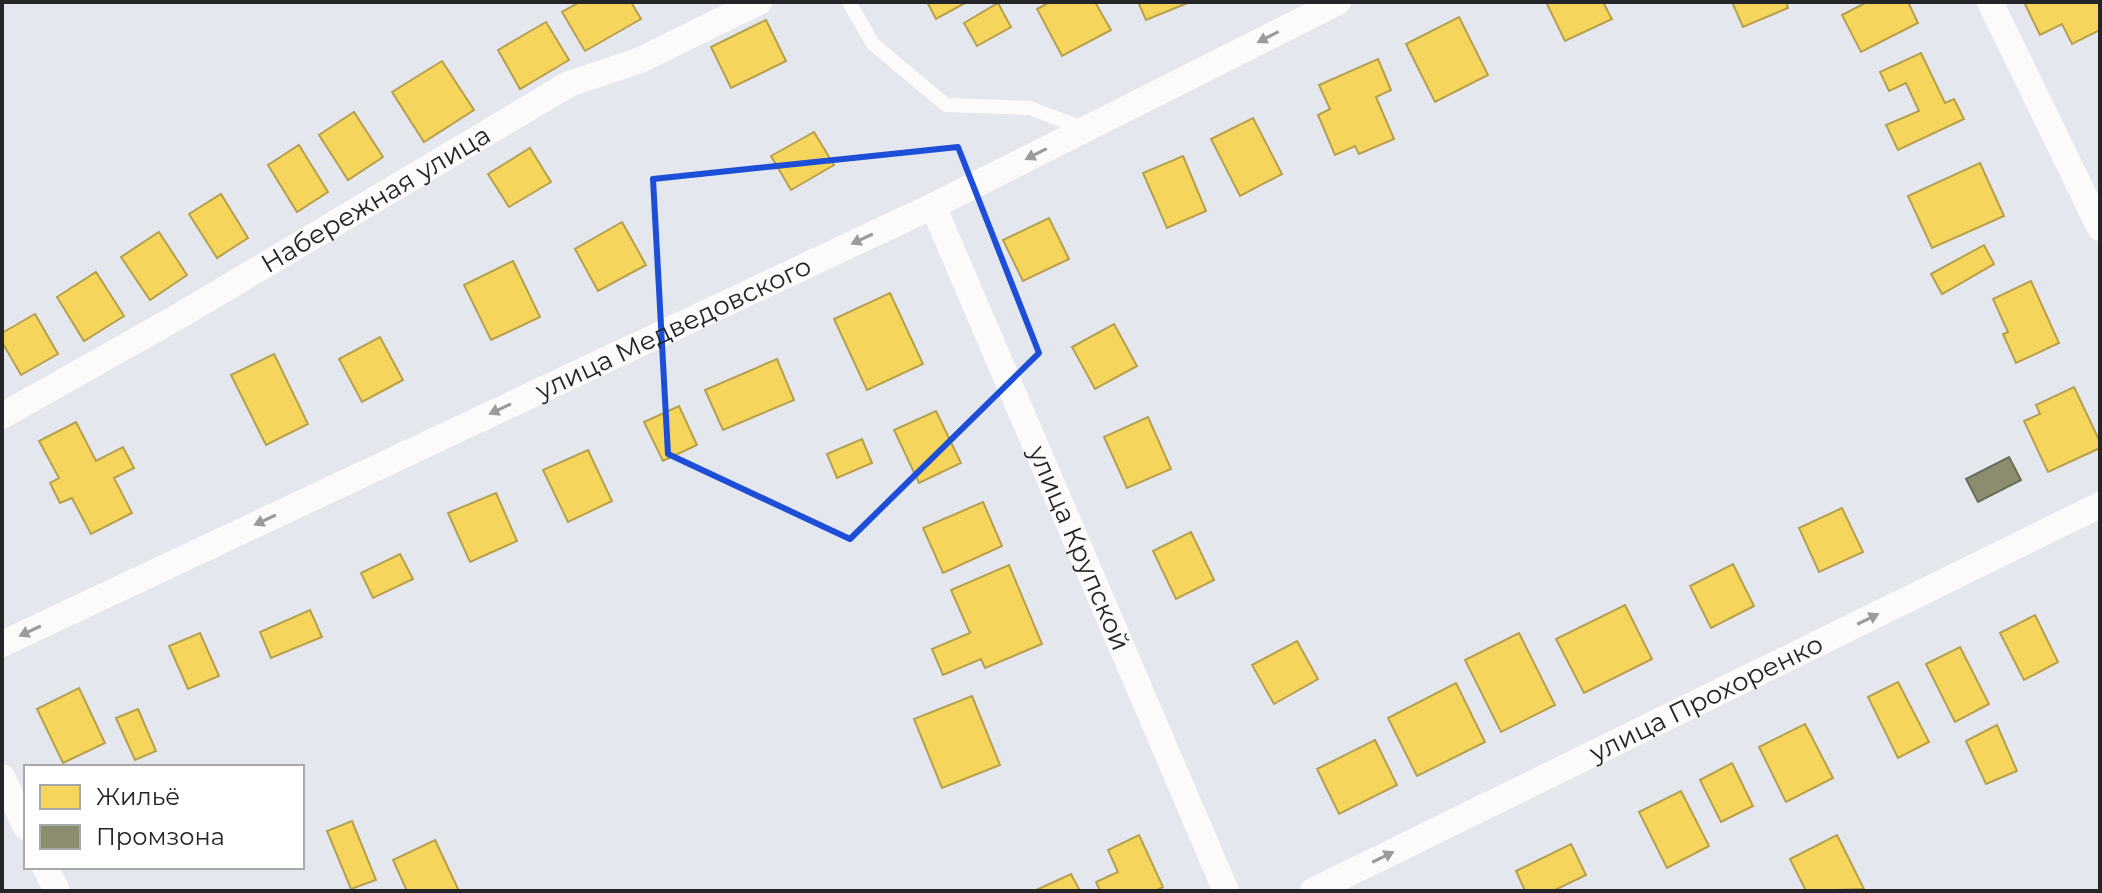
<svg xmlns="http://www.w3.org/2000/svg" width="2102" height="893" font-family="Montserrat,sans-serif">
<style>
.homes{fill:#f6d55c;stroke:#b7a04d;stroke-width:2}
.industry{fill:#8c8c6e;stroke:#6c6d59;stroke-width:2}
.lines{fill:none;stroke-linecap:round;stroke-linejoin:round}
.service{stroke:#fbfbfc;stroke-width:14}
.minor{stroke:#fbfbfc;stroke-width:26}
.oneway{fill:#9a9b9d}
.marked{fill:none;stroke:#1d4ed8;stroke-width:6;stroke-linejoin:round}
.labels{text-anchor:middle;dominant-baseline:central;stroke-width:8;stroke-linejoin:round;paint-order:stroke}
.street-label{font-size:26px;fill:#232529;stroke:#fff}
</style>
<rect width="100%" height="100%" fill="#e4e7ee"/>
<g class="homes">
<polygon points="580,2 631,2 641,19 585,51 562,12"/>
<polygon points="927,2 967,2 936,19"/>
<polygon points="1050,2 1095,2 1111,30 1062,56 1037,9"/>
<polygon points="1138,2 1190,2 1146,20"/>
<polygon points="1546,2 1603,2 1612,19 1565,41"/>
<polygon points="1732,2 1786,2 1788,8 1743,27"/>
<polygon points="1867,2 1908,2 1918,23 1861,52 1842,15"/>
<polygon points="2024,2 2100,2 2100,30 2072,44 2062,24 2040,35"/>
<polygon points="998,3 1011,27 977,46 964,23"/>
<polygon points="1459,17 1488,75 1435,102 1406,44"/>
<polygon points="766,20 786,61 731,88 711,47"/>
<polygon points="546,22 569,60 520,89 498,50"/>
<polygon points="1921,53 1945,103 1954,99 1964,119 1898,150 1886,125 1919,111 1906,83 1889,91 1880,72"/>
<polygon points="1378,59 1391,90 1376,97 1394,139 1359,154 1355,146 1335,155 1318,115 1330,109 1319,85"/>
<polygon points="442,61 474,110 424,142 392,92"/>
<polygon points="354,112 383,157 348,180 319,135"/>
<polygon points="1253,118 1282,174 1240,196 1211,139"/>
<polygon points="814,132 834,165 791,190 771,156"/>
<polygon points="299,145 328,192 297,212 268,165"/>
<polygon points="530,148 551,182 509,207 488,174"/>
<polygon points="1183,156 1206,211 1167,228 1143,173"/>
<polygon points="1980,163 2004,216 1932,248 1908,196"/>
<polygon points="221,194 248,238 217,258 189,214"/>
<polygon points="1049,218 1069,259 1023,281 1003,240"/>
<polygon points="622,222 646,265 598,291 575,249"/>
<polygon points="159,232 187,275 150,300 121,257"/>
<polygon points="1984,245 1994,264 1942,294 1931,274"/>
<polygon points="513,261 540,317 491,340 464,285"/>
<polygon points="96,272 124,316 84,341 57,297"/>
<polygon points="2031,281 2059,343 2016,363 2003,334 2008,332 1993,299"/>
<polygon points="890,293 923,364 867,390 834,319"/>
<polygon points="35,314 58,354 21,375 2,342 2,333"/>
<polygon points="1114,324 1137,366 1095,389 1072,347"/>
<polygon points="380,337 403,380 362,402 339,359"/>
<polygon points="274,354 308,424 266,445 231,375"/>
<polygon points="777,359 794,400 723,430 705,390"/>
<polygon points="2074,387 2100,442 2100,448 2048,472 2024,421 2040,414 2036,405"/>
<polygon points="679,406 697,445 663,461 644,422"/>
<polygon points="936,411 961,463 919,483 894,430"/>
<polygon points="1148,417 1171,469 1127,488 1104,437"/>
<polygon points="76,422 96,461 123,447 134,468 114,478 132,513 91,534 72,498 60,503 50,483 59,478 39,441"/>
<polygon points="862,439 872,463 837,478 827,454"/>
<polygon points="588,450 612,501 568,522 543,470"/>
<polygon points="496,493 517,541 470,562 448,513"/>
<polygon points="983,502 1002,546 943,573 923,528"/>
<polygon points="1842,508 1863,552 1819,572 1799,528"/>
<polygon points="1191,532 1214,580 1176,599 1153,551"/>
<polygon points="400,554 413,579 373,598 361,573"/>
<polygon points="1733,564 1754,606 1711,628 1690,586"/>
<polygon points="1009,565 1042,644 985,668 981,659 943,675 932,649 970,633 951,590"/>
<polygon points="1625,605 1652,659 1584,693 1556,639"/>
<polygon points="310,610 322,637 271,658 260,632"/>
<polygon points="2035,615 2058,662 2024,680 2000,633"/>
<polygon points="200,633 219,676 188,689 169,646"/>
<polygon points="1519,633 1555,705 1501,732 1465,660"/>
<polygon points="1297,641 1318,679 1274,704 1252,665"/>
<polygon points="1960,647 1989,704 1955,722 1926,664"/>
<polygon points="1898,682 1929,742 1898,758 1868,697"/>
<polygon points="1456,683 1485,742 1417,776 1388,718"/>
<polygon points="79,688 105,743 63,763 37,709"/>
<polygon points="972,696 1000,765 942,788 914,719"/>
<polygon points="138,709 156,751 135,760 116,718"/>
<polygon points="1805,724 1833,778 1786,802 1759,747"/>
<polygon points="1997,725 2017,771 1986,784 1966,741"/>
<polygon points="1375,740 1397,785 1339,814 1317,769"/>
<polygon points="1732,763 1753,806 1721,822 1700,780"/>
<polygon points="1681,791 1709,846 1667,868 1639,812"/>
<polygon points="352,821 376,880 351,889 327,831"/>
<polygon points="1139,835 1163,887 1155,891 1100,891 1096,882 1118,872 1108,850"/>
<polygon points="1837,835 1864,889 1806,891 1790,859"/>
<polygon points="435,840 459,891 407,891 393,860"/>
<polygon points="1571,844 1586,875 1553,891 1525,891 1516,871"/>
<polygon points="1071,874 1080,891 1034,891"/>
</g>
<polygon class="industry" points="2009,457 2021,480 1978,502 1966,479"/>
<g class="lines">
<polyline class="service" points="849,2 873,44 946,105 1030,108 1085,129"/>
<g class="minor">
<polyline points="1990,2 2100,228"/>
<path id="s1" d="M933,206L1226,891"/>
<path id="s2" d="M2,416L181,315L569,84L638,61L759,2"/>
<path id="s3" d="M2,644L933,206L1338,2"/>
<polyline points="2,777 26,827"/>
<polyline points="45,867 57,891"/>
<path id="s4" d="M1313,891L2100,505"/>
</g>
</g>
<defs><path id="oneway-solid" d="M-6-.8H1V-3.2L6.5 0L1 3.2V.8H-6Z" transform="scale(2)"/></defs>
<g class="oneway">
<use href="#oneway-solid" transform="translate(1268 37) rotate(153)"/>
<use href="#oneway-solid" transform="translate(1036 154) rotate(153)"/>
<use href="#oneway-solid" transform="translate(862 239) rotate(155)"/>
<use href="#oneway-solid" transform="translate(500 409) rotate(155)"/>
<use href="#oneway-solid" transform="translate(265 520) rotate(155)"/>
<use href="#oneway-solid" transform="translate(1868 619) rotate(-26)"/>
<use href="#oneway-solid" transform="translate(30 631) rotate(155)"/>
<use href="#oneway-solid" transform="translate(1383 857) rotate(-26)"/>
</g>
<path class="marked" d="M958,147L1039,353L850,539L668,454L653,179Z"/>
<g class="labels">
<g class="street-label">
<text stroke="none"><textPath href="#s2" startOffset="432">Набережная улица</textPath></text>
<text stroke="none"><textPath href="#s3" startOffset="742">улица Медведовского</textPath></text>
<text stroke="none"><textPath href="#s1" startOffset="372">улица Крупской</textPath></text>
<text stroke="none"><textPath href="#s4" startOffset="438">улица Прохоренко</textPath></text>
</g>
</g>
<rect width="2102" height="893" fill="none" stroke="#232529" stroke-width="8"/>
<rect x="24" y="765" width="280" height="104" fill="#ffffff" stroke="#a7a8a9" stroke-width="2"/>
<rect x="40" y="785" width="40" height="24" fill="#f6d55c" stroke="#a7a8a9" stroke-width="2"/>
<text x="96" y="805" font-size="24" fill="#232529">Жильё</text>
<rect x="40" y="825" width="40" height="24" fill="#8c8c6e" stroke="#a7a8a9" stroke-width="2"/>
<text x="96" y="845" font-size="24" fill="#232529">Промзона</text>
</svg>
